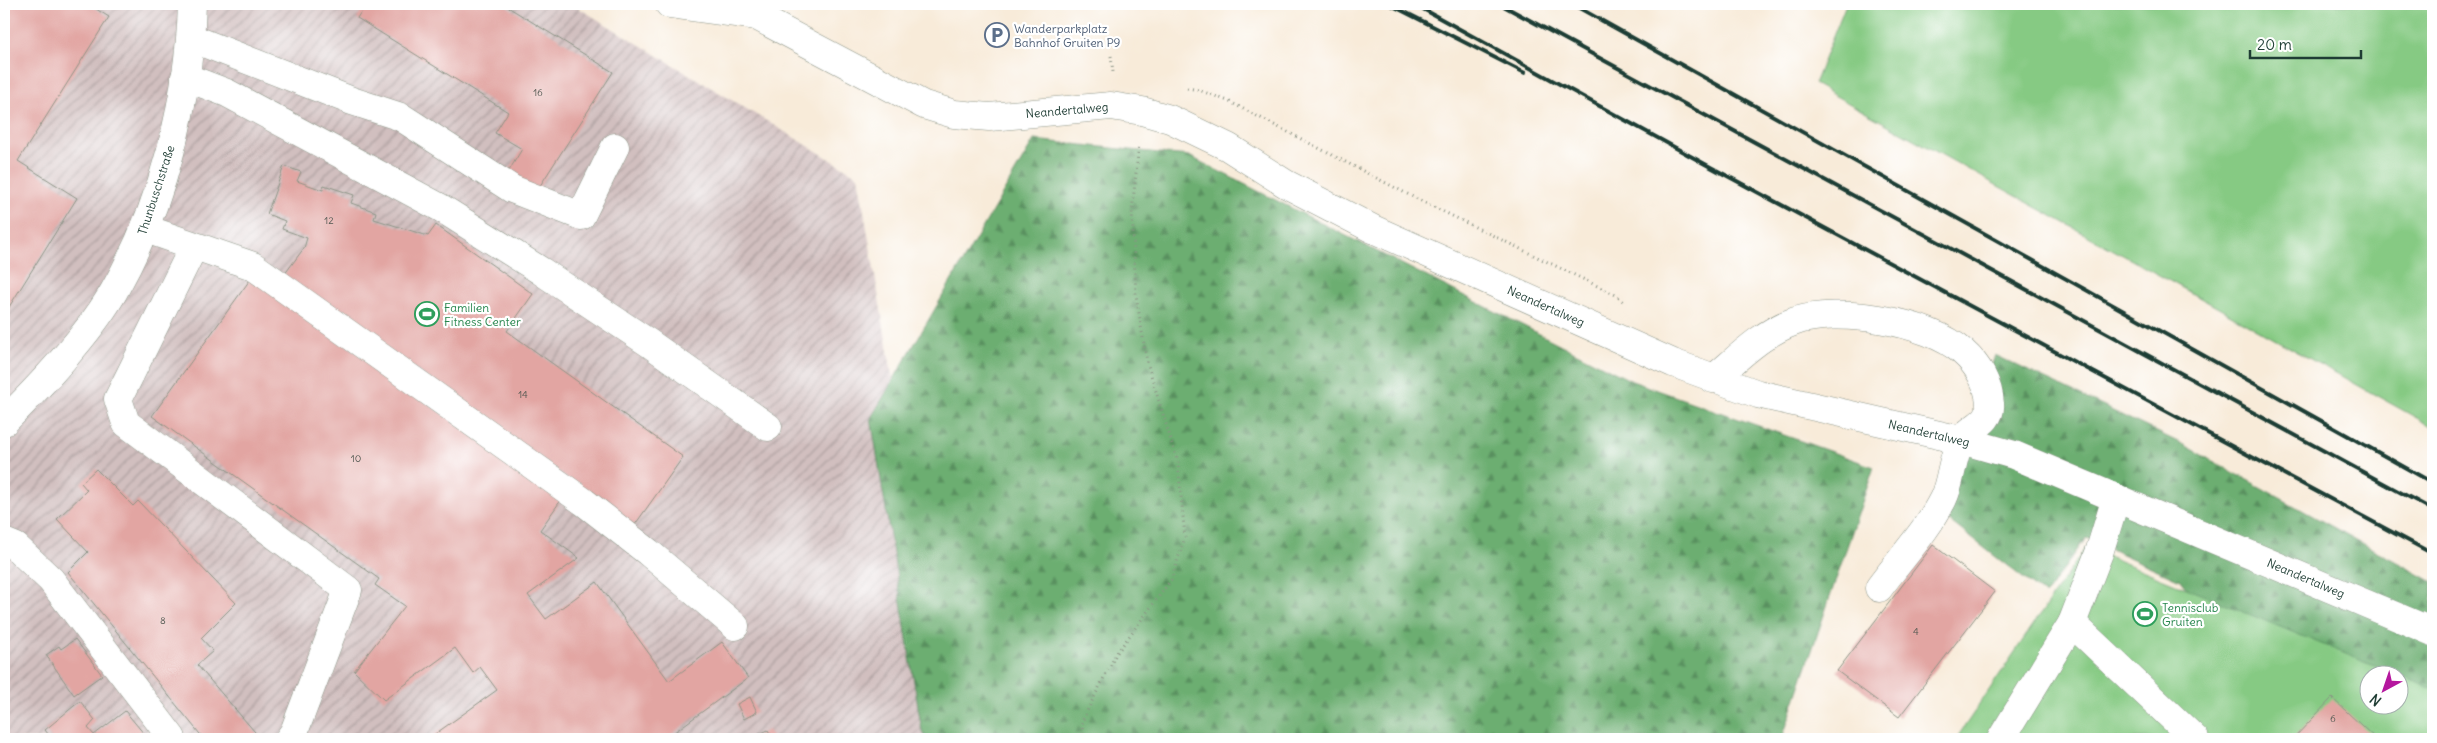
<svg xmlns="http://www.w3.org/2000/svg" width="2437" height="743" font-family="Delius,sans-serif">
<style>
.industrial{fill:url(#industrial-furrows)}
.forest{fill:url(#forest-firs);stroke:#467652}
.garden{fill:#86ca83;stroke:#52845c}
.building{fill:#e2a5a2}
.lines{fill:none;stroke-linecap:round;stroke-linejoin:round}
.minor-casing{stroke:#8c9486;stroke-width:29}
.path{stroke:#8c9486;stroke-width:3;stroke-dasharray:1 4;stroke-linecap:butt}
.minor{stroke:#fff;stroke-width:28}
.rail{stroke:#1f3d34;stroke-width:4}
.labels{text-anchor:middle;dominant-baseline:central;stroke-width:4.5;stroke-linejoin:round;paint-order:stroke}
.number-label{font-size:10px;fill:#505750}
.service-label{font-size:12px;fill:#4e5e75;stroke:#fff;text-anchor:start}
.street-label{font-size:12px;fill:#1f3d34;stroke:#fff}
.leisure-label{font-size:12px;fill:#27864d;stroke:#fff;text-anchor:start}
</style>
<defs>
<pattern id="industrial-furrows" width="10" height="10" patternUnits="userSpaceOnUse" patternTransform="scale(1.25)"><rect width="10" height="10" fill="#d1bfbf"/><path d="M-1 1l2-2M0 10L10 0M9 11l2-2" fill="none" stroke="#a99c9c"/></pattern>
<pattern id="forest-firs" width="22" height="20" patternUnits="userSpaceOnUse" patternTransform="scale(1.25)"><rect width="22" height="20" fill="#6cae71"/><path d="M5 1l3.5 6h-7zM16 11l3.5 6h-7z" fill="#588f5e"/></pattern>
</defs>
<rect width="100%" height="100%" fill="#fff"/>
<filter id="ink" filterUnits="userSpaceOnUse"><feTurbulence type="fractalNoise" baseFrequency=".02" numOctaves="2"/><feDisplacementMap in="SourceGraphic" scale="10" xChannelSelector="R" yChannelSelector="G"/><feConvolveMatrix kernelMatrix="1 2 1 2 8 2 1 2 1" color-interpolation-filters="sRGB"/></filter>
<filter id="wash" filterUnits="userSpaceOnUse"><feTurbulence type="fractalNoise" baseFrequency=".0096" numOctaves="4" result="noise"/><feDisplacementMap in="SourceGraphic" scale="20" xChannelSelector="R" yChannelSelector="G"/><feGaussianBlur stdDeviation="1.12" result="paint"/><feColorMatrix in="noise" values="0 0 0 0 0 0 0 0 0 0 0 0 0 0 0 0 0 1.4 0 .05"/><feComposite in="paint" operator="in"/></filter>
<g filter="url(#wash)">
<rect width="100%" height="100%" fill="#f8ebd9"/>
<polygon class="industrial" points="4,4 572,4 858,176 951,719 962,739 4,739"/>
<g class="forest">
<polygon points="1034,140 1189,156 1632,381 1874,467 1782,739 927,739 922,731 871,418"/>
<polygon points="1995,355 2180,443 2433,582 2433,715 2400,687 2400,676 2370,676 2231,647 2180,580 2086,538 2045,595 1943,516"/>
</g>
<g class="garden">
<polygon points="1846,4 2433,4 2433,427 1814,84"/>
<polygon points="2086,547 2399,676 2370,676 2370,706 2400,706 2400,676 2433,689 2433,739 1956,739"/>
</g>
<g id="blocks">
<g class="building">
<polygon points="4,4 88,4 109,17 18,161 77,198 4,315"/>
<polygon points="366,4 503,4 613,72 536,192 507,174 522,149 495,133 508,112 357,18"/>
<polygon points="284,166 301,172 297,181 323,190 324,185 354,195 351,203 376,212 374,219 428,236 436,225 533,294 507,331 683,457 634,526 284,275 304,248 307,238 282,229 285,221 267,214"/>
<polygon points="252,277 561,500 540,530 579,558 528,595 546,619 597,582 669,681 722,642 748,678 665,739 428,739 497,690 480,667 473,673 455,648 384,700 354,671 405,606 375,585 379,579 152,416"/>
<polygon points="96,469 133,506 138,501 236,603 201,638 213,651 197,665 261,739 204,739 68,572 88,552 57,519 87,490 81,483"/>
<polygon points="1933,545 1995,592 1899,717 1837,671"/>
<polygon points="75,639 102,675 74,695 46,655 59,646 61,649"/>
<polygon points="750,697 757,712 744,719 737,704"/>
<polygon points="2332,698 2376,739 2293,739"/>
<polygon points="80,701 95,720 88,728 94,735 125,711 145,735 140,739 52,739 45,730"/>
<polygon points="768,730 773,739 749,739"/>
</g>
</g>
</g>
<g filter="url(#ink)">
<use href="#blocks" fill-opacity="0" stroke="#8c9486" stroke-width="1"/>
<g class="lines">
<defs>
<g id="minor">
<polyline points="669,4 756,16 924,105 954,114 989,117 1111,106 1142,111 1170,119 1228,147 1286,184 1373,229 1673,363 1758,394 1961,440 2014,455 2433,632"/>
<polyline points="191,38 352,101 401,117 512,189 581,216 615,147"/>
<polyline points="185,77 227,93 441,208 541,271 649,343 768,427"/>
<polyline points="146,229 253,266 584,502 648,552 735,626"/>
<polyline points="194,246 118,399 126,423 348,590 294,732 289,739"/>
<path d="M1713,379C1738,358 1762,333 1793,322C1836,306 1929,321 1963,352C1978,365 1989,384 1990,404C1992,424 1968,427 1961,441C1951,458 1952,481 1943,499C1927,531 1900,559 1879,588"/>
<path d="M4,422C40,386 89,335 114,291C163,205 189,102 192,4"/>
<polyline points="4,542 16,547 51,580 172,738 170,739"/>
<polyline points="2072,623 2195,739"/>
<polyline points="2001,739 2072,623 2099,553 2116,498"/>
</g>
</defs>
<use href="#minor" class="minor-casing"/>
<g class="path">
<polyline points="1111,56 1113,72"/>
<polyline points="1187,88 1199,90 1228,101 1415,198 1616,295 1625,303"/>
<polyline points="1083,739 1082,721 1116,654 1171,580 1185,537 1178,463 1147,362 1136,295 1132,211 1139,144"/>
</g>
<use href="#minor" class="minor"/>
<g class="rail">
<polyline points="1389,4 1525,73"/>
<polyline points="1414,4 1705,164 2433,554"/>
<polyline points="1500,4 2433,510"/>
<polyline points="1572,4 2433,483"/>
</g>
</g>
</g>
<defs>
<symbol id="parking-ring" viewBox="-11 -11 22 22"><circle r="9.5" fill="#fff" stroke="#5c6f8a" stroke-width="1.5"/><path d="M-3.5-5.5H1a3.5 3.5 0 0 1 0 7H-1V5.5H-3.5ZM-1-3.4V-.6H.8a1.4 1.4 0 0 0 0-2.8Z" fill="#5c6f8a"/></symbol>
<symbol id="stadium-ring" viewBox="-11 -11 22 22"><circle r="9.5" fill="#fff" stroke="#2e9e5b" stroke-width="1.5"/><path d="M0-5a6.5 5 0 1 0 0 10a6.5 5 0 1 0 0-10ZM-3.5-1.8h7v3.6h-7Z" fill="#2e9e5b"/></symbol>
</defs>
<g fill-rule="evenodd">
<use href="#parking-ring" x="983" y="21" width="28" height="28"/>
<use href="#stadium-ring" x="413" y="300" width="28" height="28"/>
<use href="#stadium-ring" x="2131" y="600" width="28" height="28"/>
</g>
<g class="labels">
<g class="number-label">
<text x="538" y="92">16</text>
<text x="329" y="220">12</text>
<text x="523" y="394">14</text>
<text x="356" y="458">10</text>
<text x="163" y="620">8</text>
<text x="1916" y="631">4</text>
<text x="2333" y="718">6</text>
</g>
<g class="service-label">
<text x="1014" y="28">Wanderparkplatz<tspan x="1014" dy="14">Bahnhof Gruiten P9</tspan></text>
</g>
<g class="street-label">
<text transform="translate(1067 110) rotate(-5)">Neandertalweg</text>
<text transform="translate(156 190) rotate(-72)">Thunbuschstraße</text>
<text transform="translate(1546 306) rotate(24)">Neandertalweg</text>
<text transform="translate(1929 433) rotate(13)">Neandertalweg</text>
<text transform="translate(2306 578) rotate(23)">Neandertalweg</text>
</g>
<g class="leisure-label">
<text x="444" y="307">Familien<tspan x="444" dy="14">Fitness Center</tspan></text>
<text x="2162" y="607">Tennisclub<tspan x="2162" dy="14">Gruiten</tspan></text>
</g>
</g>
<rect width="2437" height="743" fill="none" stroke="#fff" stroke-width="20"/>
<g transform="translate(2384 690) rotate(220)"><circle r="24" fill="#ffffff" stroke="#a5b1ae"/>
<path d="M0-4L9 19L0 12L-9 19Z" fill="#b5179e"/>
<text y="-8" font-size="14" font-weight="bold" text-anchor="middle" fill="#1f3d34">N</text>
</g>
<path d="M2250 50v8h111v-8" fill="none" stroke="#1f3d34" stroke-width="2.5"/>
<text x="2257" y="50" font-size="15" fill="#1f3d34" stroke="#ffffff" stroke-width="4" paint-order="stroke">20 m</text>
</svg>
